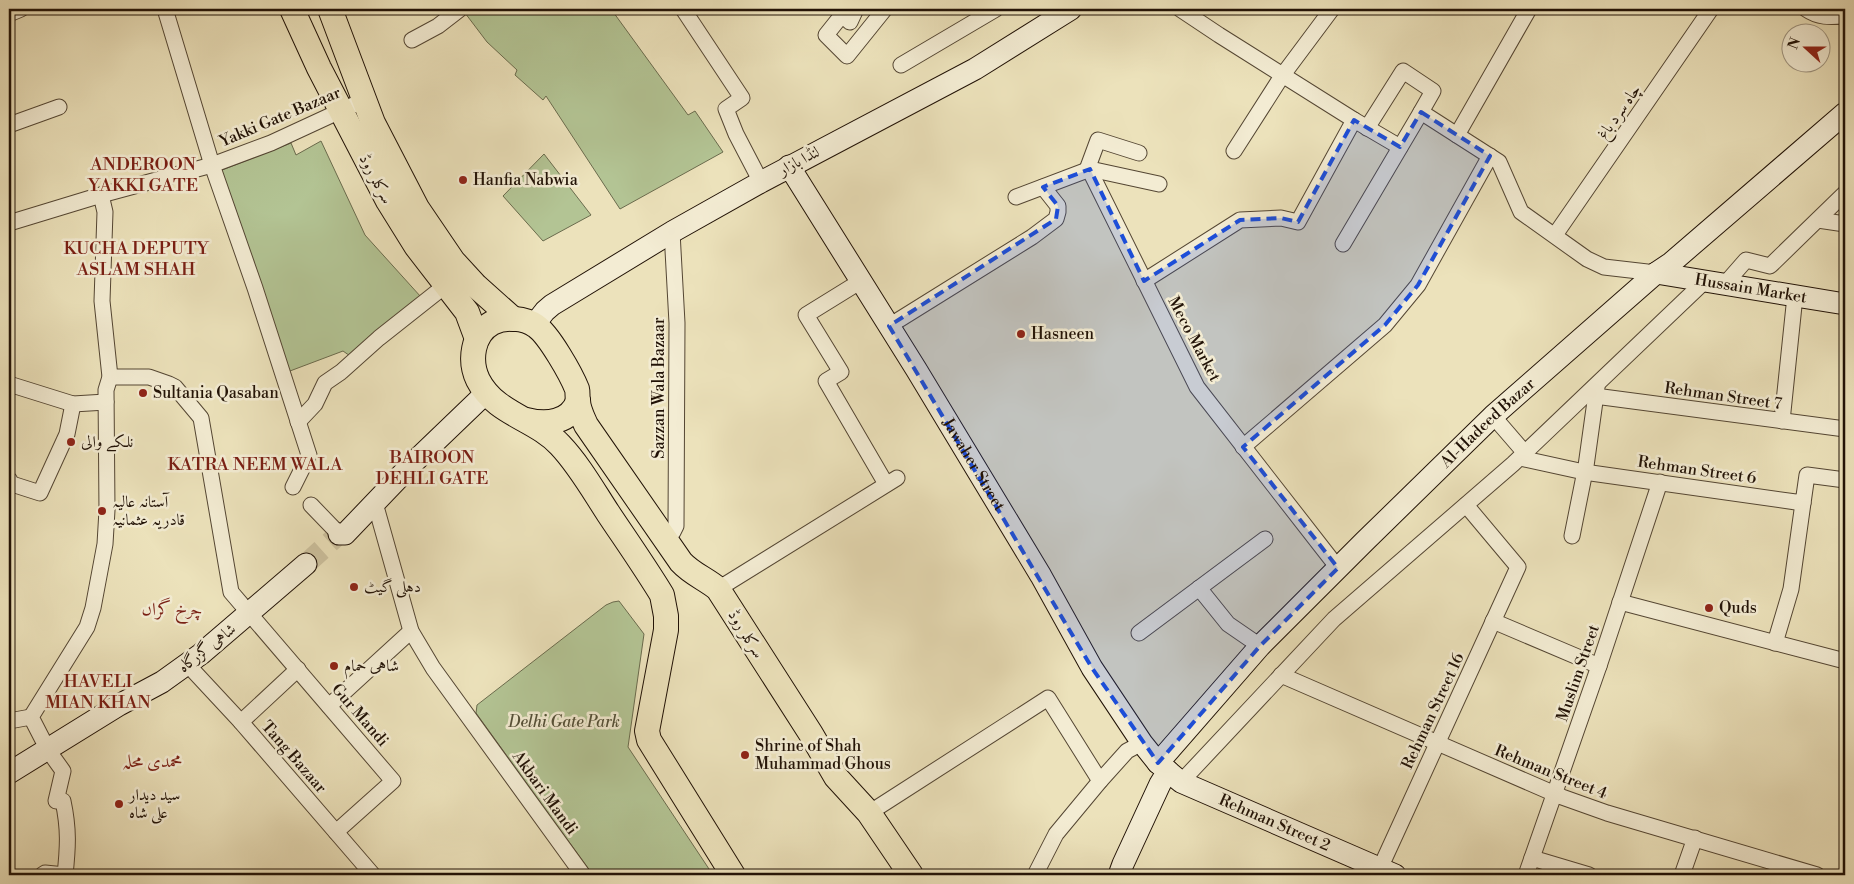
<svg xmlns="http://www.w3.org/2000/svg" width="1854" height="884" font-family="'Libre Bodoni',Amiri,serif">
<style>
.green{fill:#b3c494;stroke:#6a6b4d}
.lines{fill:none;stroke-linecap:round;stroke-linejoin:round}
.secondary-tunnel{stroke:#cec3a0;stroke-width:21;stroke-dasharray:21 11;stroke-linecap:butt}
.street-casing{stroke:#544633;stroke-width:17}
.secondary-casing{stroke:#211206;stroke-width:23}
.primary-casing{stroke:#211206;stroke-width:26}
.street{stroke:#f3ecd3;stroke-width:15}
.secondary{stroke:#f3ecd3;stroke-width:21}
.primary{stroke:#ece2bb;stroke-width:24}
.marked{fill:#1d4ed8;fill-opacity:0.2;stroke:#1d4ed8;stroke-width:4;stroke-dasharray:10 6;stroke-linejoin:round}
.poi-dot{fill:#8f2418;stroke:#f3ecd3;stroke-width:2}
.labels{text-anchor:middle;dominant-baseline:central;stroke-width:5;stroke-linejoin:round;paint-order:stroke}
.street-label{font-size:16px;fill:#211206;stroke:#f3ecd3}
.poi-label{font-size:16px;fill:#211206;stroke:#f3ecd3;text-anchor:start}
.park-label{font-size:16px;font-style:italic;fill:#545038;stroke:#f3ecd3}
.neighbourhood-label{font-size:18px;fill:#7a1f14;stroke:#f3ecd3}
</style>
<rect width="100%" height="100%" fill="#ece2bb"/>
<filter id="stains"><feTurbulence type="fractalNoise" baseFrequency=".004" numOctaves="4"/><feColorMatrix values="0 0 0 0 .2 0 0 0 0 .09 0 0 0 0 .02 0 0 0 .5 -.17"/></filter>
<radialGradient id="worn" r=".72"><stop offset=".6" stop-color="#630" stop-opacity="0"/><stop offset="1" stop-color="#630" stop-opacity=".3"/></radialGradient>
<g class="green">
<polygon points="462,9 611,9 688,115 695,111 723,152 620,209 546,96 543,100 515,75 517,70 487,42"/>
<polygon points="321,141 365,235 421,297 353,358 343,351 282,374 217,172 291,143 296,155"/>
<polygon points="544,154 591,215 543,241 503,196"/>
<polygon points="619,601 644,634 628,747 713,875 593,875 476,713 477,705 606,605 613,602"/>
</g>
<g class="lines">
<polyline class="secondary-tunnel" points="306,564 339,534"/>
<defs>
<g id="street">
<polyline points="165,9 212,165 255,288 309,455 293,487"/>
<polyline points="683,9 742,98 726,109 736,134 761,182"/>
<polyline points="856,9 850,22 842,15 826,35 847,56 884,10"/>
<polyline points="1180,9 1219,35 1354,120"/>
<path d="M1806,9C1819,18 1830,17 1845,16"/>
<polyline points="9,14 21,9"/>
<polyline points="412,40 438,26 460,9"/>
<polyline points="901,65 996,9"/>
<polyline points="9,125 59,107"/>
<polyline points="1367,128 1403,71 1433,91 1421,112 1499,162 1521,212 1587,259 1604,267 1656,273"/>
<polyline points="1457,135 1529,9"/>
<polyline points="1234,151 1282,76 1332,9"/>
<polyline points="1139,153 1098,140 1088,167 1197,387 1338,568"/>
<polyline points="1016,197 1090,169 1159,184"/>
<polyline points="1818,220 1845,224"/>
<polyline points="9,223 101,195 212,165 271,143 364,100"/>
<polyline points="1555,235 1711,9"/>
<polyline points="1343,244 1421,112"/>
<polyline points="861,281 806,315 841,372 826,381 886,484"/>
<polyline points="1144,281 1240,220 1281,218 1298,222 1354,120 1400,147"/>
<polyline points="1725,284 1746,260 1770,266 1845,193"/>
<polyline points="889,326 1032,237 1056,219 1058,212 1058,206 1043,187"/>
<polyline points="110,377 149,377 169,384 175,387 201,418 231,592 393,781 336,832"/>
<polyline points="9,384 73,404 106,402"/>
<polyline points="1595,396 1845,429"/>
<polyline points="1493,416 1525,453"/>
<polyline points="1782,421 1795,296"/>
<polyline points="298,422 315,404 325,383 341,372 379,338 446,285"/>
<polyline points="1243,447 1385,325 1418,285 1490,156"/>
<polyline points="1520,458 1584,472 1803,503 1807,475 1845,480"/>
<polyline points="9,479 12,484 40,493 67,434 73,404"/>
<polyline points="375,503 411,631 433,668 583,875"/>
<polyline points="311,505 339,534"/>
<polyline points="1572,536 1586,466 1597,387"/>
<polyline points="665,540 673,532 676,526 677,323 672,232"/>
<polyline points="1199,588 1228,624 1260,646"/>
<polyline points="718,589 897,478"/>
<polyline points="1620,602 1845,661"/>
<polyline points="1493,621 1599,666"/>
<polyline points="1139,633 1265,539"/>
<polyline points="1775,643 1791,589 1803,503"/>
<polyline points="187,664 241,722 373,875"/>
<polyline points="1281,675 1562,797 1607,813 1817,875"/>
<polyline points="329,706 411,631"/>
<polyline points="9,721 31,717"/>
<polyline points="241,722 298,669"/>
<polyline points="1181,782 1334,619 1513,464 1706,280"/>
<polyline points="869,813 1048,698 1100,781"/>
<polyline points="1532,858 1589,875"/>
<polyline points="42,875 45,873 65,875"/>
<path d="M65,875C68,847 69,829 63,801H56L63,771L48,750L31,717L87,627L93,608L105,544L107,510L106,390L110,377L102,301L105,212L101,195"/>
<polyline points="1035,875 1056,834 1100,781 1127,751 1142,743"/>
<polyline points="1377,875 1518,567 1466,505"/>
<polyline points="1526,875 1599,666 1660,482"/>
<polyline points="1682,875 1695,838"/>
</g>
<g id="secondary">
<path id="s1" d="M789,166L916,369L1041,576L1092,668L1142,743L1158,763L1181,782L1395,875"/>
<path id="s2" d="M1656,273L1845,304"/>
<polyline points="534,325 545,311 552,305 672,232 761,182 975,69 1071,9"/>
<polyline points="339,534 345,534 411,465 487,392"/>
<path id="s3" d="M1158,763L1260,646L1365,541L1493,416L1656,273L1671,263L1845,113"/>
<polyline points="9,773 119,705 162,682 201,654 306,564"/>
<polyline points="1119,875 1123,864 1160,784 1168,771"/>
</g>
<g id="primary">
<polyline points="292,9 319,68 388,201 416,246 467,312 477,339"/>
<polyline points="330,9 373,123 417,208 453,261 476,286 513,319"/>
<path d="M527,420C546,425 570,423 578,401"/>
<path d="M733,875L649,740L647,731L666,630V616L662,595C645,567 626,540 608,513C593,490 579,465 560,445C536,419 495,414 478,380C469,361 472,334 492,323C505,316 525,318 536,326C549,335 571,374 577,389C578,393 577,396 578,400C578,409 583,418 586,425L681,562C692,574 706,579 718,589L811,734L836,777L869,813L911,875"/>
</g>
</defs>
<use href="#street" class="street-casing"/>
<use href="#secondary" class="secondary-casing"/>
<use href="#primary" class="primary-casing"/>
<use href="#street" class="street"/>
<use href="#secondary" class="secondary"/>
<use href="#primary" class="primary"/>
</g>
<path class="marked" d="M1421,112L1490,156L1418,285L1385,325L1243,447L1338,568L1260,646L1158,763L1092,668L889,326L1056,219L1058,206L1043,187L1090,169L1144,281L1240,220L1281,218L1298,222L1354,120L1400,147Z"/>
<g class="poi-dot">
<circle cx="463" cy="180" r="5"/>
<circle cx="1021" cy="334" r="5"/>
<circle cx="143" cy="393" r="5"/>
<circle cx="71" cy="442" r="5"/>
<circle cx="102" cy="511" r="5"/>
<circle cx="354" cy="587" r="5"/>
<circle cx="1709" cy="608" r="5"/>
<circle cx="334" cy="666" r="5"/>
<circle cx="745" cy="755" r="5"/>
<circle cx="119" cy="804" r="5"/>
</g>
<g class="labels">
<g class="street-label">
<text transform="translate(1619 112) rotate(-55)">چاہ سرد باغ</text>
<text transform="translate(280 117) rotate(-23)">Yakki Gate Bazaar</text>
<text transform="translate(799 161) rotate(-28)">لنڈا بازار</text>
<text transform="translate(376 179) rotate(62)">سرکلر روڈ</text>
<text stroke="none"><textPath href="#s2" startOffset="96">Hussain Market</textPath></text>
<text transform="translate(1194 339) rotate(62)">Meco Market</text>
<text transform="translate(659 388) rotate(-90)">Sazzan Wala Bazaar</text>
<text transform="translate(1723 396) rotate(8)">Rehman Street 7</text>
<text stroke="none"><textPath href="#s3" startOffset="474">Al-Hadeed Bazar</textPath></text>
<text stroke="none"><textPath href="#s1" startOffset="351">Jawaher Street</textPath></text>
<text transform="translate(1697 470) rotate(8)">Rehman Street 6</text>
<text transform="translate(746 634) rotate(58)">سرکلر روڈ</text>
<text transform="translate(207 648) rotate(-38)">شاہی گزرگاہ</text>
<text transform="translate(1578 673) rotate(-71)">Muslim Street</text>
<text transform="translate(1433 711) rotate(-65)">Rehman Street 16</text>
<text transform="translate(360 715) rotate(49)">Gur Mandi</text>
<text transform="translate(294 757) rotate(49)">Tang Bazaar</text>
<text transform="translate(1551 772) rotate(22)">Rehman Street 4</text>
<text transform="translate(545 793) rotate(54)">Akbari Mandi</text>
<text stroke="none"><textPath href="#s1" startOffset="834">Rehman Street 2</textPath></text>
</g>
<g class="poi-label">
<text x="473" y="180">Hanfia Nabwia</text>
<text x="1031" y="334">Hasneen</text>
<text x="153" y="393">Sultania Qasaban</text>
<text x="81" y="442">نلکے والی</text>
<text x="112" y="502">آستانہ عالیہ<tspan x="112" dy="18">قادریہ عثمانیہ</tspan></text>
<text x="364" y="587">دہلی گیٹ</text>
<text x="1719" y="608">Quds</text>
<text x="344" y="666">شاہی حمام</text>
<text x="755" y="746">Shrine of Shah<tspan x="755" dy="18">Muhammad Ghous</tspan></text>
<text x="129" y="795">سید دیدار<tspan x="129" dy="18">علی شاہ</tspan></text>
</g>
<g class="park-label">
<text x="564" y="722">Delhi Gate Park</text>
</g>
<g class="neighbourhood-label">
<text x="143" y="164">ANDEROON<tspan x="143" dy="21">YAKKI GATE</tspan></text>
<text x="136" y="248">KUCHA DEPUTY<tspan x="136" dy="21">ASLAM SHAH</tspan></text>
<text x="432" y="457">BAIROON<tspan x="432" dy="21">DEHLI GATE</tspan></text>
<text x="255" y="464">KATRA NEEM WALA</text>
<text x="172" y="609">چرخ گراں</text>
<text x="98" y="681">HAVELI<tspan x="98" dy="21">MIAN KHAN</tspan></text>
<text x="152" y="761">محمدی محلہ</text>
</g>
</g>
<rect width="1854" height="884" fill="none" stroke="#ece2bb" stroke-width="30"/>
<rect x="10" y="10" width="1834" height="864" fill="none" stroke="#211206" stroke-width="2.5"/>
<rect x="15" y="15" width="1824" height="854" fill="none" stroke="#211206"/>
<g transform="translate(1806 48) rotate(291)"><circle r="24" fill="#f3ecd3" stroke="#9f9581"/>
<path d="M0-4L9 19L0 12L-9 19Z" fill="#8f2418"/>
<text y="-8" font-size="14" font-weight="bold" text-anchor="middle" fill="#211206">N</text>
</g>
<rect width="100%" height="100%" filter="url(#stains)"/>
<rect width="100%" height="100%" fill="url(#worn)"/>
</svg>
